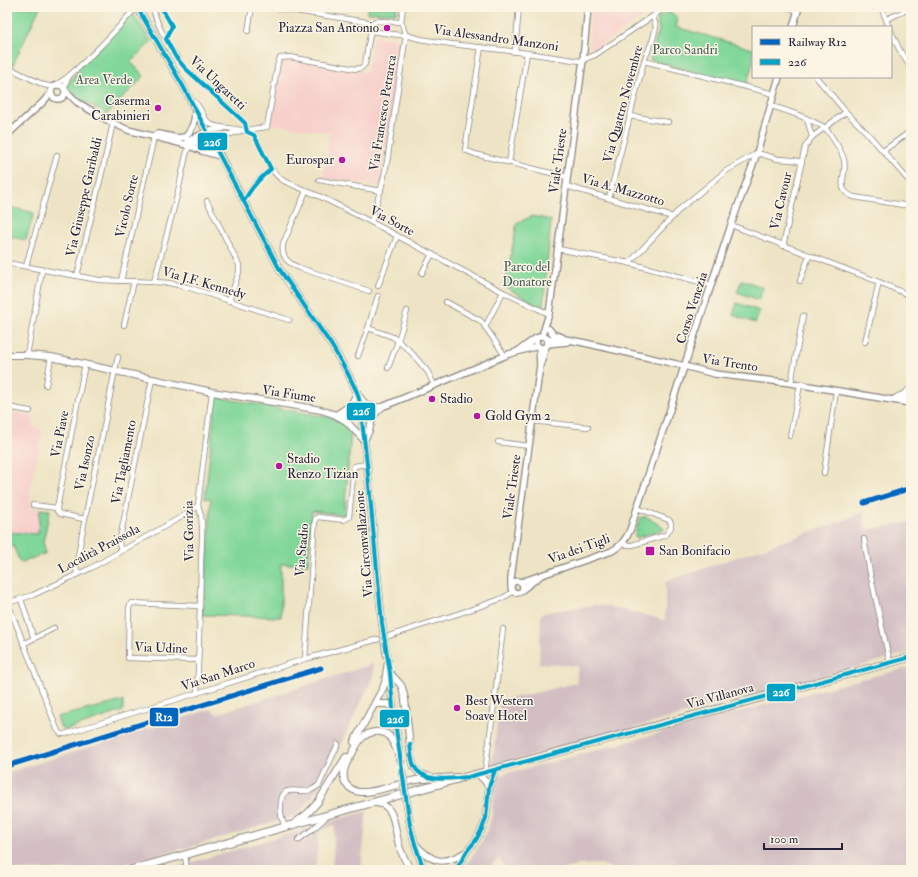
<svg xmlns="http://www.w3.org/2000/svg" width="918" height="877" font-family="'IM FELL Double Pica',serif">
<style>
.built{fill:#f7d0cc}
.industrial{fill:#d2bec3}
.green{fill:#81d79a;stroke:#527c6a}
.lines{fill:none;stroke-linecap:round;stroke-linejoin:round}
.minor-casing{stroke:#888380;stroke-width:6}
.tertiary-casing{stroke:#888380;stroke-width:8}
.secondary-casing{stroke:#888380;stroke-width:8}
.primary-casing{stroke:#888380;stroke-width:9}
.minor{stroke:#fff;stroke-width:4.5}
.tertiary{stroke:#fff;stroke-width:5.5}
.secondary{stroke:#fff;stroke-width:6}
.primary{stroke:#fff;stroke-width:7}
.secondary-bridge-casing{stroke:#888380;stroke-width:8;stroke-linecap:butt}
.secondary-bridge{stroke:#fff;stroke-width:6}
.bus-1-casing{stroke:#fcf5e5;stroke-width:7}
.bus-1{stroke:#02a2c7;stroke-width:4}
.rail-1-casing{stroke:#fcf5e5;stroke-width:8}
.rail-1{stroke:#0065bd;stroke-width:5}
.poi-dot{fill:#b5179e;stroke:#fcf5e5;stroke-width:1.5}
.labels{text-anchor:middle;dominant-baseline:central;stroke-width:3;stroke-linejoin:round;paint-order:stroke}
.poi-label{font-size:13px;fill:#22223b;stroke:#fcf5e5;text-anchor:start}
.street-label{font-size:13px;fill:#22223b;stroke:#fcf5e5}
.park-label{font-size:13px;fill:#3e5858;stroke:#fcf5e5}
.line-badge{stroke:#fcf5e5;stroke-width:1.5}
.badge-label{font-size:11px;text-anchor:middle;font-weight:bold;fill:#fff}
</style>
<rect width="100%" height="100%" fill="#fcf5e5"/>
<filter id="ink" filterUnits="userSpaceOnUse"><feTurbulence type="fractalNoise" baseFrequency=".025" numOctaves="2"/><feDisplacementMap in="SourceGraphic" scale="8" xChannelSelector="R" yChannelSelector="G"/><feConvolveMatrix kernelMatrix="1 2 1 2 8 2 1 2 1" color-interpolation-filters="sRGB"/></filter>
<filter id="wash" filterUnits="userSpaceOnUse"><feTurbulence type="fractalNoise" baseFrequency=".012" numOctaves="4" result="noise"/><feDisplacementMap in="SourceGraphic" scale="16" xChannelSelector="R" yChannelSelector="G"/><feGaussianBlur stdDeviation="0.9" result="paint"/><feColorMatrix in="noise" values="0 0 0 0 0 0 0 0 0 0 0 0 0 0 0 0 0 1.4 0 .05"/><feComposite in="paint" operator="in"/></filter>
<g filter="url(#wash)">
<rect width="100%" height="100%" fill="#eee4c5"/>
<g class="built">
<polygon points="592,7 645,7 642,18 595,49 589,46"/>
<polygon points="376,36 399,39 401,40 403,44 380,186 323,178 330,133 271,124 282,62 284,60 297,60 367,72 373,39"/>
<polygon points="7,411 34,416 32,427 43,430 29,494 31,498 31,508 40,509 38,534 7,532"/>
</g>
<g class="industrial">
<polygon points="864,511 866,530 911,522 911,652 726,703 492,766 500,699 522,696 576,683 578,666 539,663 541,614 552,611 595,605 607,606 665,620 665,582 845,520"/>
<polygon points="373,664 374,676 321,784 306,805 295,816 200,844 102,870 7,870 7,773 212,709 217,714"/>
<polygon points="911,667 911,870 616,870 601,864 579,865 561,870 506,870 499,858 489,868 489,870 463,870 467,863 482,842 491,820 495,784 498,776 507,773 541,765 862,679"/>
<polygon points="367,811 361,870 332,870 335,825 319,832 315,870 166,870"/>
</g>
<g class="green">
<polygon points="7,7 40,7 12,67 7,65"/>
<polygon points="368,7 397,7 396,13 367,13"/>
<polygon points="668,11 677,17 676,27 753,49 753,63 746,86 650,60 659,30 657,19"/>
<polygon points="132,12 151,42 131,62 144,76 107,114 77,98 67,86 83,63"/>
<polygon points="7,206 34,213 26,240 7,236"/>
<polygon points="532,216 551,220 543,308 505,287 517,223"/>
<polygon points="742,280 763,287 759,300 737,292"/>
<polygon points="737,303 760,311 755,323 733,315"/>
<path d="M216,397L333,418L337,421H341C342,426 347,430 351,432L344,515L312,511L308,564H281V617L202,615L208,550L211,499L205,498Z"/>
<polygon points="40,509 50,510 43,542 46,553 20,563 13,545 7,547 7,532 38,534"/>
<polygon points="642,517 647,517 664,528 664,529 636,538 635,536 635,534 640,518"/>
<polygon points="123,701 123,711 65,730 61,728 57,717"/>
</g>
</g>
<g filter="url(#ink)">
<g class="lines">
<defs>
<g id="minor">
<path d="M153,7C156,26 173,53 185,68L238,116L245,123L247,132"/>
<polyline points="270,7 373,23"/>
<polyline points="787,7 797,11"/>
<polyline points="881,7 889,27"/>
<polyline points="887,19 911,8"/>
<polyline points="248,31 252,7"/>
<polyline points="371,31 399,35 406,35 420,39 451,44 527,53 580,61 595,55 653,16 666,7"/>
<polyline points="891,31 899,49 911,68"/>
<polyline points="481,47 465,150 475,154 567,177"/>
<polyline points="515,52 519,7"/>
<polyline points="644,61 774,94"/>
<polyline points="7,67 44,85 53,87"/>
<polyline points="816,77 846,112 866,132 883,151 911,183"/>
<path d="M55,86C60,81 66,79 70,75C92,56 113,34 132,12"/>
<polyline points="65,89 66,82 70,75"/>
<path d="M191,100C201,103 202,121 212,125C222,129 246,128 254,135C256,138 258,142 260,146C266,159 271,173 284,181L321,197L371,222L503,292L549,314"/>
<path d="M771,106C785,110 800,115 814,122C817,124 822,125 825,128C830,133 843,153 844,160C848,175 833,189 854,197L903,205L911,204"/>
<polyline points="630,116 668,122"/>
<polyline points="807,119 812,137"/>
<polyline points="206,131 223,129"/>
<path d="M247,132L252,129L267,127L278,62L280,58L290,57L356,69L361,68L365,64C366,58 371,24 374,22C375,21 376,21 377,21L401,22"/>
<polyline points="211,138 239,132"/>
<polyline points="187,145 188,149 186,155 177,196 154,282 169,283 187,287 289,320"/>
<polyline points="883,151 911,131"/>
<polyline points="509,163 527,53"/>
<polyline points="319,180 381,191"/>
<polyline points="566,186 673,217"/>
<path d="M306,191L283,244C281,258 288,263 300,268L369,291"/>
<polyline points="609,198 644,61 653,39 656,27 653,16"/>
<polyline points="207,201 239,265 239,272 229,301"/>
<path d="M244,201C250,188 260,177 271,169"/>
<path d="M371,222L382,185L387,162L406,35C403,31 404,26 401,22L403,7"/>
<polyline points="731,225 879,282 911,296"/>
<polyline points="783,246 805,147 812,137 846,112"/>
<polyline points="558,249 629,263 711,285"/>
<polyline points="7,263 77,276 99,280 154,282"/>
<polyline points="629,263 681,208 726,171 757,153 778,159 793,160 802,162"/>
<polyline points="26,266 57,155"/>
<polyline points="422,273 432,254"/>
<polyline points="77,276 103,168 113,123"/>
<polyline points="121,281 154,137"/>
<polyline points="800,281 809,256"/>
<polyline points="378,286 397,236"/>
<polyline points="446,302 481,321 495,341 505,356"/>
<polyline points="124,325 134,281"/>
<polyline points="485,327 503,292"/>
<polyline points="368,328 393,337 409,350 428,372 434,385"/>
<polyline points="865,342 879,282"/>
<polyline points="27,355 42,270"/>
<polyline points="358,356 368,328 378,296"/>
<polyline points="388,368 398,341 407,311"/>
<polyline points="791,383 803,316"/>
<polyline points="46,385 51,357"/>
<polyline points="896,397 905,393 911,387"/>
<polyline points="7,407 30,411"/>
<polyline points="532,421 588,427"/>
<polyline points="790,436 800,385"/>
<polyline points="498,442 529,446"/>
<polyline points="824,473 836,391"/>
<polyline points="33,505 57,508"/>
<polyline points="84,519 60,514 57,511 57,508 85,364"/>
<polyline points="864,539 870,573 890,663"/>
<polyline points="623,544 627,545 632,545 666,535 671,527 671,523 669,520 637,508"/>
<polyline points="121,550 119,544 152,379"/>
<path d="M77,574L76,567C84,522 93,477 103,432C108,407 112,382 118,357"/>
<polyline points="21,599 34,639"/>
<polyline points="7,601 57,729 61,734 65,734 197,693 305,659 379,639"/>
<polyline points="7,603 33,595 91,568 192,511 198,505"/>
<path d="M386,637C418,626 450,617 481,606C491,602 505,599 512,592"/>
<polyline points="23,644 54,628"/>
<polyline points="305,659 315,520 316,518 318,517 344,520 349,517 354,466 367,464"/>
<polyline points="198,660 128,658 129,608 131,603 200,606"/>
<path d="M197,693C199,650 200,607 201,563C201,545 205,523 198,505L212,392"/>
<polyline points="485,772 494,705 503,629"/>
<path d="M285,827C281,817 280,813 281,802C283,783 299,794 311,790C314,789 316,787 319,785L338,744"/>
<polyline points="298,840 313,829 326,817"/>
<polyline points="185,855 187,870"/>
</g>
<g id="tertiary">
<polyline points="793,27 799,7"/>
<circle cx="58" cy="92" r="7"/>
<polyline points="66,91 77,102 100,116 113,123 128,130 187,145 202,151 220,156"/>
<polyline points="7,135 42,103 51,93"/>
<path d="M154,137L157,134H159L177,138L185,137C193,130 195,121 195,111"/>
<polyline points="187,145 187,141 189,140 203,134 206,131"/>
<polyline points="187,145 211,138"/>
<polyline points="549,329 553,334 562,337"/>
<circle cx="542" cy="342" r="6"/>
<polyline points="542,336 549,314 583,60 588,7"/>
<polyline points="547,339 565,339 585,343 676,364 715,374 791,383 910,403"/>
<polyline points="547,344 567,342"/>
<polyline points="518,351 536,338"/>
<polyline points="541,363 546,346"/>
<polyline points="894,399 909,397"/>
<polyline points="361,414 387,405 509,354 538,346"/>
<circle cx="517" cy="587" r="6"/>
<path d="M521,582L612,551C621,546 626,540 630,530L731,225L757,153L779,77"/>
<polyline points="511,584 511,578 540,365 539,347"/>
<polyline points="523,589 539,577"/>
</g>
<g id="secondary">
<polyline points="137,7 183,86 206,131 211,138 229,173 280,270 332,346 347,372 357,392 360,403 367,464 382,623"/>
<polyline points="7,355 27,355 51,357 212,392 321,410 336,415 361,414"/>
<path d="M359,396C366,406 369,408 382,407"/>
<path d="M336,415C348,407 352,406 357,392"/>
<polyline points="337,416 346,421 364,440"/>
<polyline points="364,440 369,431 373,416 382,407"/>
<polyline points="389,672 393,708 399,750"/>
<polyline points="390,673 400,684 402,687 405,699 411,756 414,767 419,773 430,777"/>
<polyline points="375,704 387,704 393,708"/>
<polyline points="354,742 383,688 385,682 388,661"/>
<path d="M401,762C397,753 395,741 387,734C383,732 380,731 375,732C362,733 357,744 352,754C349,759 345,765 344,771C343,775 344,779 345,783C349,788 354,792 361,792C376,793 400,783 416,780C429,778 443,778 457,777"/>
<polyline points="478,774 485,781 489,787"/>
<path d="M374,803C396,802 394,829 399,845C401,854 406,862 411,870"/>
<polyline points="295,823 308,813 318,802 346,757"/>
<polyline points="410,825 415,844 424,870"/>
<path d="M415,844C432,863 443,866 466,852"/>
<polyline points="456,870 467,851 476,840 482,829 486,818 489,787 495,770"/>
</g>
<polyline id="primary" points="130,870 443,783 911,657"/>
</defs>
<use href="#minor" class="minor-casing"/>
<use href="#tertiary" class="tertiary-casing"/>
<use href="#secondary" class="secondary-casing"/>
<use href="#primary" class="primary-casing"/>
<use href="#minor" class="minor"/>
<use href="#tertiary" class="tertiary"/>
<use href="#secondary" class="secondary"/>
<use href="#primary" class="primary"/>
<defs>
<g id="secondary-bridge">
<polyline points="382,623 387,658"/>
<polyline points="402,770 410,825"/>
</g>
</defs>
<use href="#secondary-bridge" class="secondary-bridge-casing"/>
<use href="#secondary-bridge" class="secondary-bridge"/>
<defs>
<g id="bus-1">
<polyline points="137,7 183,86 280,270 332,346 347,372 357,392 360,403 367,464 382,623 390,673 393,708 410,825 415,844 424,870"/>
<path d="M161,7L172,26L166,39L175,56L185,68L245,123L247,132L254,135L271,169C260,178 251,188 244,201"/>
<path d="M410,744C411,751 411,759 414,766C423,784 452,778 468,777L911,657"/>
<polyline points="456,870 467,851 476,840 482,829 486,818 489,787 495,770"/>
</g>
</defs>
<use href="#bus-1" class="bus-1-casing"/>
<use href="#bus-1" class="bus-1"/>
<defs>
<g id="rail-1">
<polyline points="864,503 911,488"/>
<polyline points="7,766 321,668"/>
</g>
</defs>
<use href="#rail-1" class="rail-1-casing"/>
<use href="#rail-1" class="rail-1"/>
</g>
</g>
<g class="poi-dot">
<circle cx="387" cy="28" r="4"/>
<circle cx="158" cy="108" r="4"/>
<circle cx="342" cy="160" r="4"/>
<circle cx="432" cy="399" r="4"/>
<circle cx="477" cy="416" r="4"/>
<circle cx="279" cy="466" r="4"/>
<rect x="645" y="546" width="10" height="10" rx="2"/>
<circle cx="457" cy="708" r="4"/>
</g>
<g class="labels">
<g class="poi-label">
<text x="379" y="28" text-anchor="end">Piazza San Antonio</text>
<text x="150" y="101" text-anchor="end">Caserma<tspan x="150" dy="15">Carabinieri</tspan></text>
<text x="334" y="160" text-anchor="end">Eurospar</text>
<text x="440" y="399">Stadio</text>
<text x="485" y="416">Gold Gym 2</text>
<text x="287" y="459">Stadio<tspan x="287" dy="15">Renzo Tizian</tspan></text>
<text x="659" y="551">San Bonifacio</text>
<text x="465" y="701">Best Western<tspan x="465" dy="15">Soave Hotel</tspan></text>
</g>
<g class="street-label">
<text transform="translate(496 38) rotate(8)">Via Alessandro Manzoni</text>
<text transform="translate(218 83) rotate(43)">Via Ungaretti</text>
<text transform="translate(623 104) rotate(-75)">Via Quattro Novembre</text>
<text transform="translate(383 113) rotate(-81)">Via Francesco Petrarca</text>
<text transform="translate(558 161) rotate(-82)">Viale Trieste</text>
<text transform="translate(623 190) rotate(16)">Via A. Mazzotto</text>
<text transform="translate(84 197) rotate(-77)">Via Giuseppe Garibaldi</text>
<text transform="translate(781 201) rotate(-77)">Via Cavour</text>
<text transform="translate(127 206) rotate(-77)">Vicolo Sorte</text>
<text transform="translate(392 221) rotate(28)">Via Sorte</text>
<text transform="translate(204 283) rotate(16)">Via J.F. Kennedy</text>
<text transform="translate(692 308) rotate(-72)">Corso Venezia</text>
<text transform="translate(730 363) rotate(9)">Via Trento</text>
<text transform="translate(289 394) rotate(9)">Via Fiume</text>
<text transform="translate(60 434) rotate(-79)">Via Piave</text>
<text transform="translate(124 462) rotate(-79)">Via Tagliamento</text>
<text transform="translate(85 463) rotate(-78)">Via Isonzo</text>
<text transform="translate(512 487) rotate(-82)">Viale Trieste</text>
<text transform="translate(189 531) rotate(-91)">Via Gorizia</text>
<text transform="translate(364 544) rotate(-95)">Via Circonvallazione</text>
<text transform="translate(99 549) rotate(-28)">Località Praissola</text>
<text transform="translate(579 549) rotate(-20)">Via dei Tigli</text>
<text transform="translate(302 550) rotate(-85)">Via Stadio</text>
<text transform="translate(161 648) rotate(2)">Via Udine</text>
<text transform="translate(218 675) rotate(-18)">Via San Marco</text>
<text transform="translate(720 696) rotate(-15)">Via Villanova</text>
</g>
<g class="park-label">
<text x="685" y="50">Parco Sandri</text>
<text x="104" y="80">Area Verde</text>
<text x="527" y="267">Parco del<tspan x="527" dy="15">Donatore</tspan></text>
</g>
</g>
<g class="line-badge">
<rect x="197" y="132" width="31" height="19" rx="4" fill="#02a2c7"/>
<rect x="346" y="402" width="30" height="19" rx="4" fill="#02a2c7"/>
<rect x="766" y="683" width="30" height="19" rx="4" fill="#02a2c7"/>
<rect x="149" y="707" width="30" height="20" rx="4" fill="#0065bd"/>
<rect x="379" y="709" width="31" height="19" rx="4" fill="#02a2c7"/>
</g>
<g class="badge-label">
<text x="212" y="146">226</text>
<text x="361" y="415">226</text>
<text x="781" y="696">226</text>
<text x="164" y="721">R12</text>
<text x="395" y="723">226</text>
</g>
<rect width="918" height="877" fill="none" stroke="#fcf5e5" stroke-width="24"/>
<rect x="752" y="26" width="140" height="52" fill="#fcf5e5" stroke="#a5a1a1"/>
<rect x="760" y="39" width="20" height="6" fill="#0065bd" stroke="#a5a1a1"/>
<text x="788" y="46" font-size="12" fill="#22223b">Railway R12</text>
<rect x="760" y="59" width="20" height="6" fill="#02a2c7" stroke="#a5a1a1"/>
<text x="788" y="66" font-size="12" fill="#22223b">226</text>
<path d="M764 843v6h78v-6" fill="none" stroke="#22223b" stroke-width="2"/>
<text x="770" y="843" font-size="12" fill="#22223b" stroke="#fcf5e5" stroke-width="3" paint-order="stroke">100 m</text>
</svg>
